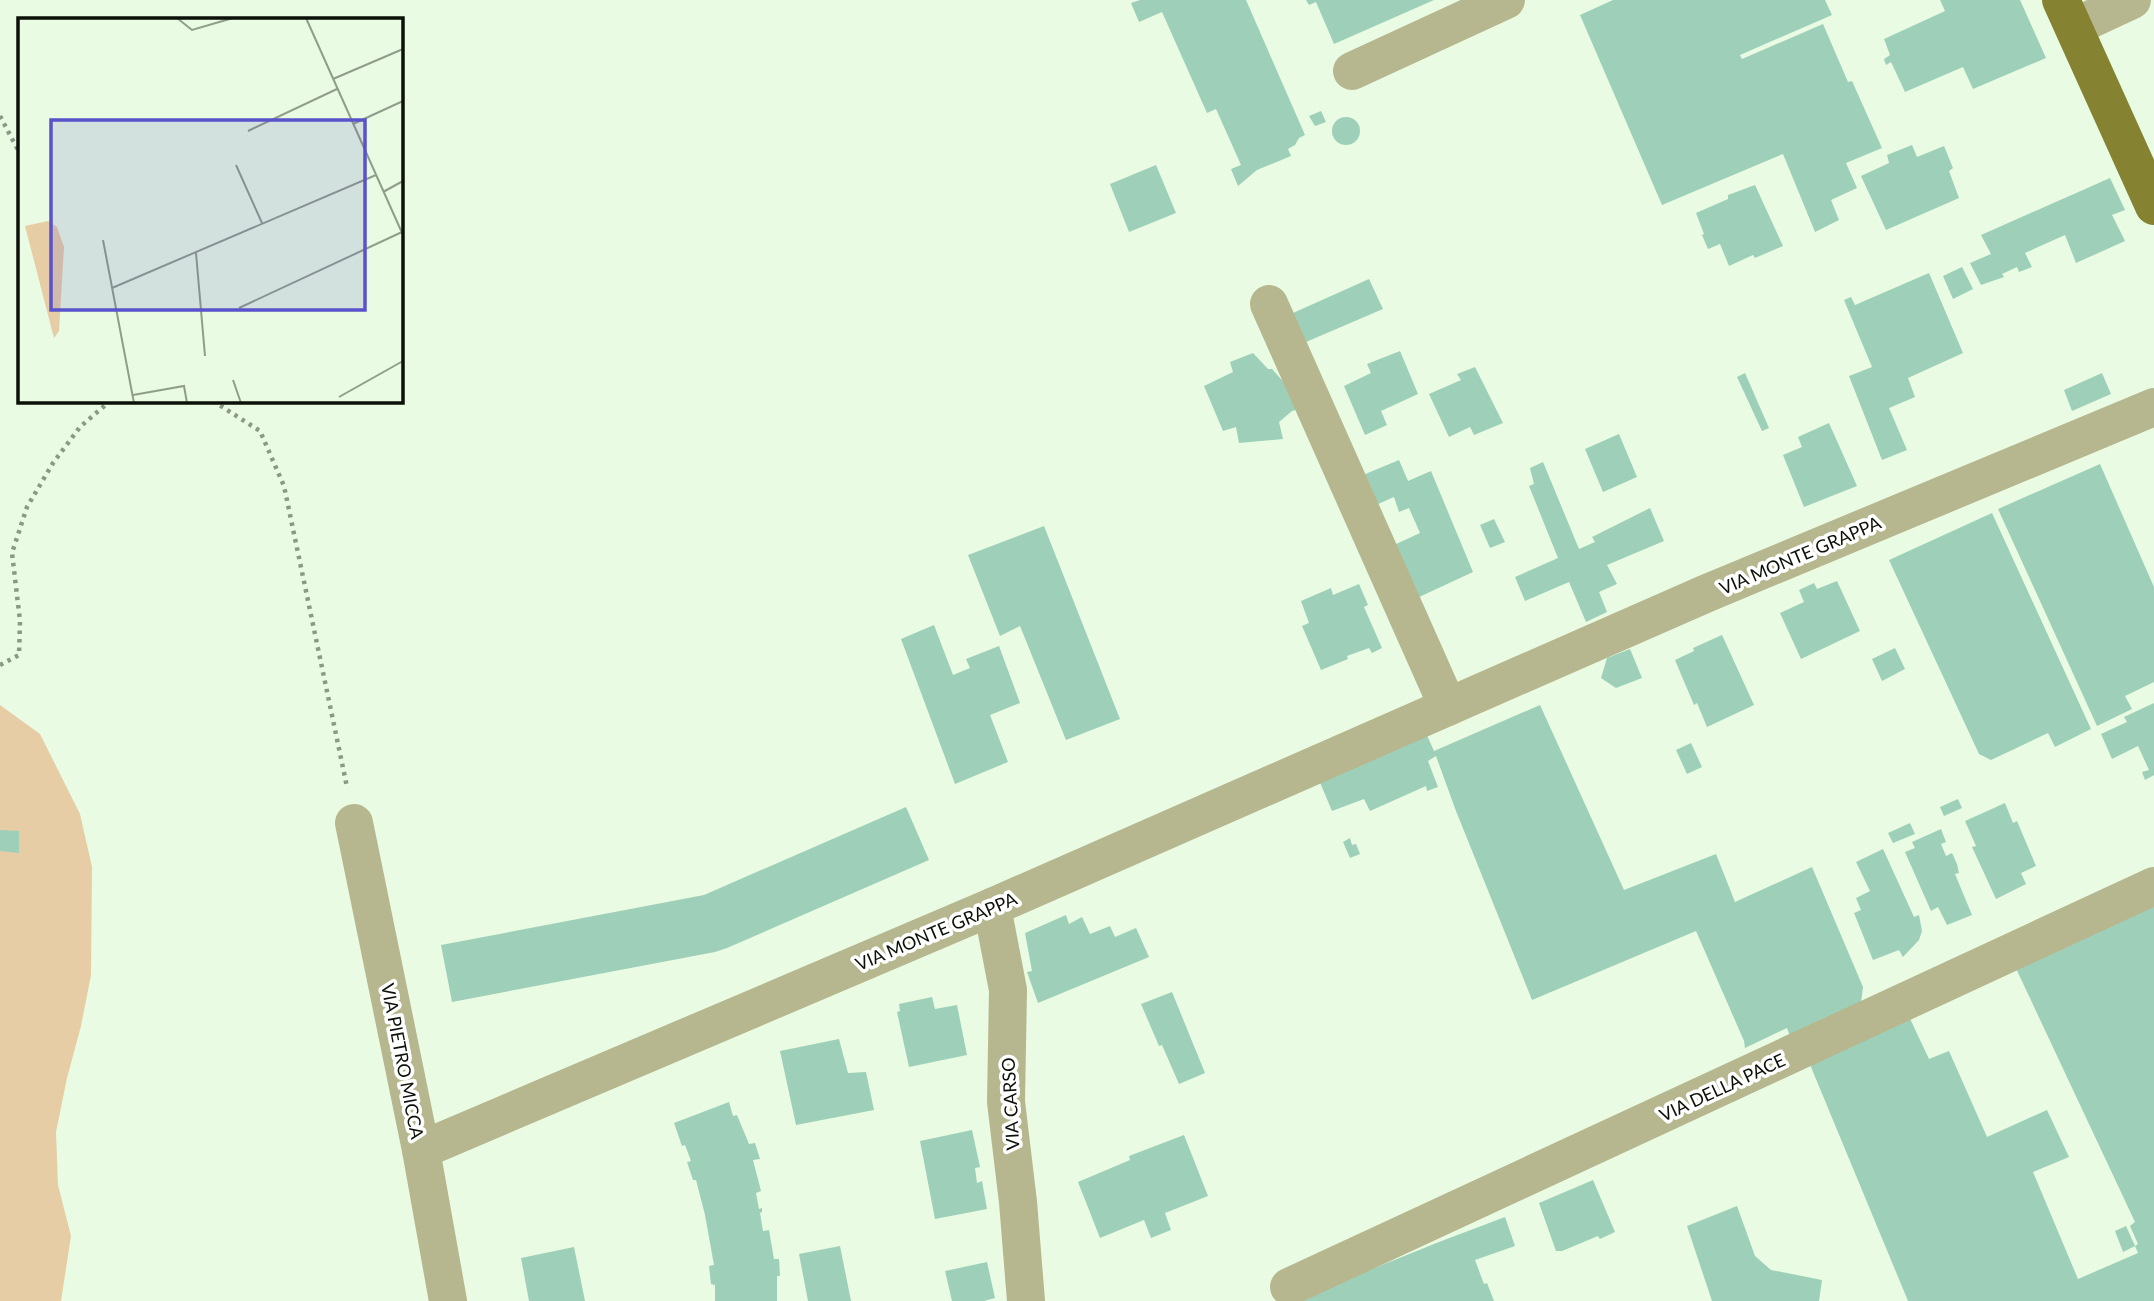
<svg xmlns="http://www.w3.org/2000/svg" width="2154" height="1301" font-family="Lato,sans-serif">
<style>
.green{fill:#e6cda6}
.building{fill:#9ed0b9}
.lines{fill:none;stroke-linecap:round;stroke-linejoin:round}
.path{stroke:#8b9885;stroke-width:4.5;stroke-dasharray:3.5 5;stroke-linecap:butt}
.minor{stroke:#b7b78f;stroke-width:38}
.major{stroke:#858332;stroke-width:38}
.labels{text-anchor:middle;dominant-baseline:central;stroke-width:7;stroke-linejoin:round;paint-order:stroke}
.street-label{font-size:18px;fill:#0b1108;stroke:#fff}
.inset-road{fill:none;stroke:#909d8b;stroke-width:2}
.view{fill:#5952ca;fill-opacity:0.15;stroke:#5952ca;stroke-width:3.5}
.inset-edge{fill:none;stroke:#0b1108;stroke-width:3.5}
</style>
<rect width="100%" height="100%" fill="#e9fbe2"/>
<polygon class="green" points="0,705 40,734 80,814 92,867 91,975 81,1026 67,1078 56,1132 58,1185 71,1236 61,1301 0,1301"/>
<g class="building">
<polygon points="1140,0 1246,0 1305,135 1299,138 1295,145 1288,149 1291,156 1257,170 1238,186 1231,169 1241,165 1216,109 1207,113 1162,12 1139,22 1131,3"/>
<polygon points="1306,0 1434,0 1334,44 1316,2 1309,5"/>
<polygon points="1613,0 1825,0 1832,15 1740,55 1742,59 1823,24 1848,82 1852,81 1882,148 1846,163 1857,188 1831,200 1839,220 1815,232 1783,154 1662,205 1580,15"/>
<polygon points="1940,0 2020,0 2046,58 1973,89 1963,67 1905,92 1891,62 1886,65 1884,59 1890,55 1884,39 1945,11"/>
<polygon points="1321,111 1326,122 1315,126 1309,116"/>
<circle cx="1346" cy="131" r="14"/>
<polygon points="1912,145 1917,157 1944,146 1953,168 1949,171 1959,198 1886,230 1861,176 1889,163 1887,155"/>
<polygon points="1156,165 1176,213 1129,232 1110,184"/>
<polygon points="2110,178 2125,210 2112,215 2125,241 2076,263 2065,235 2025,253 2032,267 2019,272 2017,267 2002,274 2004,277 1981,285 1970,263 1991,254 1981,235"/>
<polygon points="1755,185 1783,246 1755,258 1753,255 1729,266 1720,244 1708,249 1702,235 1704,234 1696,213 1728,199 1728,195"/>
<polygon points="1962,267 1973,289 1953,299 1943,276"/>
<polygon points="1929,273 1963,353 1908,378 1915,397 1889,408 1907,450 1882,460 1849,376 1872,367 1844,300 1851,297 1855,305"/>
<polygon points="1369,279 1383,309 1306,342 1293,313"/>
<polygon points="1400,351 1418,394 1381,411 1387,425 1365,435 1344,386 1371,373 1367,364"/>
<polygon points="1253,353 1268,369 1272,369 1306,407 1292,411 1279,422 1283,439 1239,443 1236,427 1223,431 1204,386 1233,372 1230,362"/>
<polygon points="1475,367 1503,423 1474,435 1470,427 1449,437 1429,394 1461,380 1457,374"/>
<polygon points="1745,373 1769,428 1762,431 1737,377"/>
<polygon points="2102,373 2111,394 2072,411 2064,390"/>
<polygon points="1829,423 1857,486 1804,507 1783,455 1802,447 1798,437"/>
<polygon points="1619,434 1637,477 1603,492 1585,449"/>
<polygon points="1399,460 1408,481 1431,471 1473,572 1417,598 1394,545 1420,533 1409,508 1399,512 1394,497 1376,505 1363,475"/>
<polygon points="1543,462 1579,549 1595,542 1592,537 1650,508 1664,541 1607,565 1617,584 1599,592 1607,612 1586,622 1569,582 1525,601 1515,577 1558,558 1529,486 1534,484 1530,468"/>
<polygon points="2100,464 2154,587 2154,682 2125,696 2132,709 2097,726 1998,509"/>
<polygon points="1992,513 2091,729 2055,747 2048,733 1991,760 1979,754 1889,560"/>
<polygon points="1494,519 1505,542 1490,548 1480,525"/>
<polygon points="1044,526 1120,719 1066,740 1020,626 1000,636 968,555"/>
<polygon points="1837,581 1860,631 1801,659 1780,613 1804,602 1799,590 1814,583 1817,589"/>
<polygon points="1359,584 1368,605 1364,607 1382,648 1372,653 1369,648 1347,656 1348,659 1321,670 1302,626 1309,623 1301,601 1331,588 1333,595"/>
<polygon points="934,625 953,675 970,668 966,659 999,646 1020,703 990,715 1008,762 955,784 901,639"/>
<polygon points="1722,635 1754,705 1707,727 1697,703 1694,705 1675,660 1694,651 1693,648"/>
<polygon points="1895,648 1905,669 1882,681 1872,659"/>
<polygon points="1630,649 1642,678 1616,688 1601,678 1607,658"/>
<polygon points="2154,703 2154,775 2145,780 2142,772 2149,770 2138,746 2112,759 2101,734 2127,722 2124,717"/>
<polygon points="1540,705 1624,890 1716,854 1735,902 1812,867 1863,987 1860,1011 1792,1042 1787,1028 1745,1048 1744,1041 1696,931 1532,1000 1456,811 1436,756 1428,761 1438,787 1427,791 1426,786 1370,811 1364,799 1332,811 1319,780 1425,731 1434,751"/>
<polygon points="1691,743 1702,767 1687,774 1676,750"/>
<polygon points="1958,799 1962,808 1944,816 1940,807"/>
<polygon points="2005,803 2013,823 2017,821 2036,866 2021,873 2026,884 1996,899 1972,847 1976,846 1965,821"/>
<polygon points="906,807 929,860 727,948 715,952 452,1002 441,945 704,895"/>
<polygon points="1910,823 1915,834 1893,843 1888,833"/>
<polygon points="1941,829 1946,842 1941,844 1946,856 1952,853 1957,864 1959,873 1955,874 1972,915 1947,925 1938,907 1931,911 1905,852 1915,848 1912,842"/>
<polygon points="0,830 19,831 19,853 0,851"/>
<polygon points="1350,838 1352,845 1356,844 1360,854 1350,858 1343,842"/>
<polygon points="1883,849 1914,917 1919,915 1922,931 1919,940 1903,957 1899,950 1873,960 1854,913 1861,910 1856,898 1870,891 1856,862"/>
<polygon points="2154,903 2154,1301 1908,1301 1806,1055 1905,1008 1929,1059 1949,1051 1987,1137 2047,1110 2069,1157 2033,1172 2078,1279 2138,1253 2135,1246 2138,1244 2130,1226 2135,1222 2012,960"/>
<polygon points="1066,915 1069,924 1082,917 1090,934 1110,926 1115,937 1136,928 1149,957 1038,1003 1027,972 1032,971 1025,933"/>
<polygon points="1172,992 1205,1073 1179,1084 1162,1045 1159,1046 1141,1004"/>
<polygon points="932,997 935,1009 957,1005 967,1055 909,1067 897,1012 900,1011 899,1004"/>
<polygon points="839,1039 848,1073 866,1072 874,1110 796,1125 780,1051"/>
<polygon points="729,1102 733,1116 737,1115 749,1144 755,1143 760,1159 753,1160 761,1191 756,1193 759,1209 762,1208 762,1212 760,1213 763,1231 769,1230 774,1259 779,1259 780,1276 777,1276 777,1301 715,1301 715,1285 711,1284 709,1266 714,1265 705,1215 696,1180 693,1180 687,1162 691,1161 685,1145 682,1146 674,1123"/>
<polygon points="972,1130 980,1167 975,1168 977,1183 982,1181 987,1209 935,1219 920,1141"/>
<polygon points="1184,1135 1208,1196 1165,1213 1171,1230 1151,1238 1144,1220 1100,1238 1078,1182 1130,1160 1129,1156"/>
<polygon points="1593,1180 1615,1232 1600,1239 1598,1236 1562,1251 1556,1251 1539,1203"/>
<polygon points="1737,1206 1755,1256 1771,1270 1822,1280 1819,1301 1712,1301 1687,1226"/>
<polygon points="1505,1217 1515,1246 1475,1260 1484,1284 1487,1283 1494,1301 1301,1301 1300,1298 1439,1242"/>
<polygon points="2126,1226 2135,1246 2123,1252 2115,1231"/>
<polygon points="840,1246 851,1301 808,1301 799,1254"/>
<polygon points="574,1247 585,1301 529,1301 521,1258"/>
<polygon points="987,1262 995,1298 984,1301 952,1301 945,1271"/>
</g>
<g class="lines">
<g class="path">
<polyline points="0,116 19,152"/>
<polyline points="213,401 260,431 284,486 347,787"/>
<polyline points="0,665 19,655 20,621 12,553 27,507 53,463 80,427 110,401"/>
</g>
<g class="minor">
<polyline points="2074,27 2132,0"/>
<polyline points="1352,71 1506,0"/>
<polyline points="1269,304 1448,707"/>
<polyline points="354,823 421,1150 448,1301"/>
<polyline points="992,907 1008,990 1006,1102 1018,1202 1026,1301"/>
<polyline points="421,1150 992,907 1705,594 2154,407"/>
<polyline points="1289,1287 2154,886"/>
</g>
<polyline class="major" points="2061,0 2154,206"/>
</g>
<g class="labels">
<g class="street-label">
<text transform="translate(1800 555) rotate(-23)">VIA MONTE GRAPPA</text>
<text transform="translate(936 931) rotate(-23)">VIA MONTE GRAPPA</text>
<text transform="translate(403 1061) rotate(79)">VIA PIETRO MICCA</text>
<text transform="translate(1722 1087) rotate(-25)">VIA DELLA PACE</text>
<text transform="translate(1010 1104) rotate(-93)">VIA CARSO</text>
</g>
</g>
<g transform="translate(18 18)">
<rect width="385" height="385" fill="#e9fbe2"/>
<path d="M30,203L39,209L46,229L41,313L36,320L7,208Z" fill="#e6cda6"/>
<path class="inset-road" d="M159,0L174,12L215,0M288,0L385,217M315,61L385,31M335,106L385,83M230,113L319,71M218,147L244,205M365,174L385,163M85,222L116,385M178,235L187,338M94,270L358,157M221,290L384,214M215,362L223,385M115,377L166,368L169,385M321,379L385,343"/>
<path class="view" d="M33,102H347V292H33Z"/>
<rect width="385" height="385" class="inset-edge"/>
</g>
</svg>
